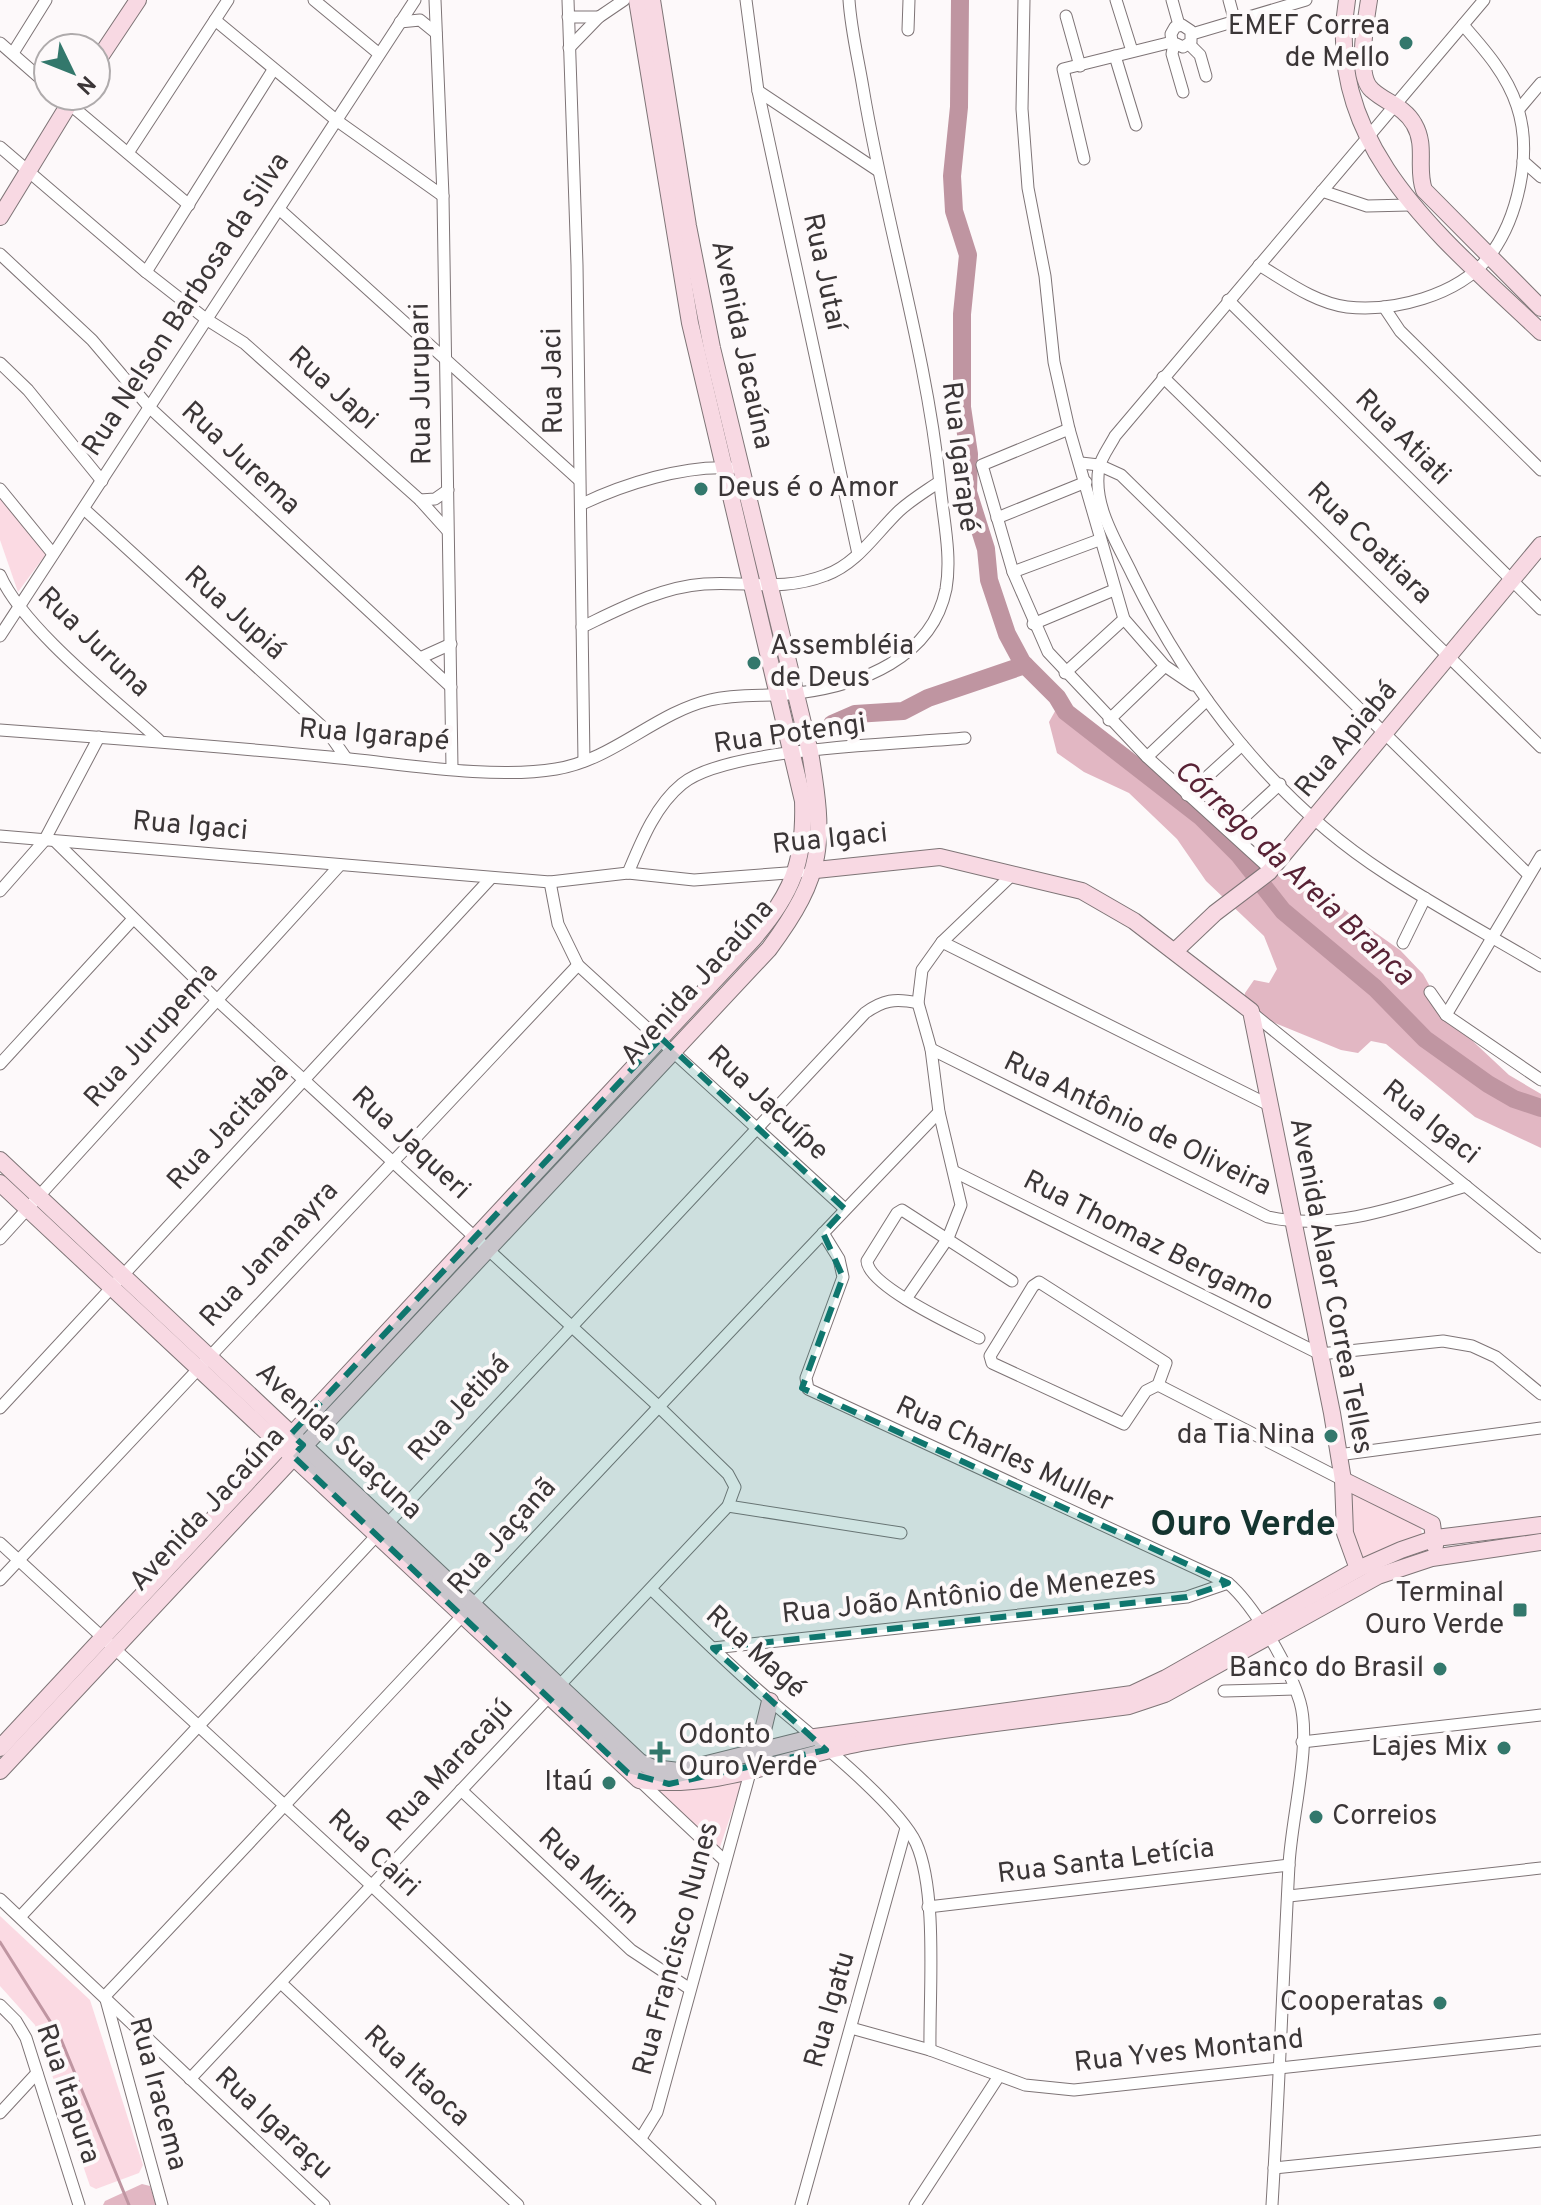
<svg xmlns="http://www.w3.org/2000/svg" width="1541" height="2205" font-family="Overpass,sans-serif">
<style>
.green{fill:#fbdae3}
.forest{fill:#e2b7c3}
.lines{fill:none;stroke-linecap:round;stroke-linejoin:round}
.stream{stroke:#bf95a1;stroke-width:3}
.river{stroke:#bf95a1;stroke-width:18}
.street-casing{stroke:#7e7476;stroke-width:13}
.secondary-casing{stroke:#7e7476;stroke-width:18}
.street{stroke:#fff;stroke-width:11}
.secondary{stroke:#f8d9e3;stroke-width:16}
.marked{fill:#0f766e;fill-opacity:0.2;stroke:#0f766e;stroke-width:6;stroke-dasharray:16 10;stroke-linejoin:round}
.poi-dot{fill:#33786c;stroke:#fdf9fa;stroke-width:3}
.labels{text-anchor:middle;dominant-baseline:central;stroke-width:8;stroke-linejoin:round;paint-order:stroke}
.poi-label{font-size:28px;fill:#3b3637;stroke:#fdf9fa;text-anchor:end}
.street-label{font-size:28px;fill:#3b3637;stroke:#fdf9fa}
.water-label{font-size:30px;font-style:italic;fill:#582235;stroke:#fdf9fa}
.district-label{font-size:36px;font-weight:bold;fill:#14342f;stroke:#fdf9fa}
</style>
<rect width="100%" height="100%" fill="#fdf9fa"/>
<g class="green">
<polygon points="0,498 46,554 18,592 0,540"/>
<polygon points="1351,1489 1421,1526 1422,1536 1361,1563 1352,1546"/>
<polygon points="744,1776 719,1850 653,1791"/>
<polygon points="0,1916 90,2000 143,2165 139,2173 96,2189 90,2186 35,2025 0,1986"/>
</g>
<g class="forest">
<polygon points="1059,704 1150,772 1253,863 1304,876 1356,919 1400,950 1423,974 1447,1017 1509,1075 1541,1094 1541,1148 1475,1117 1386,1044 1371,1041 1358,1053 1341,1050 1243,1010 1245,993 1254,980 1269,983 1277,969 1264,936 1206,881 1177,839 1129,793 1084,772 1057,753 1049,722"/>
<polygon points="142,2184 150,2186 156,2205 103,2205 105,2201"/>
</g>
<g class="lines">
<polyline class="stream" points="0,1942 60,2037 129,2205"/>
<g class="river">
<polyline points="960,0 959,107 952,176 954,211 968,255 962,314 962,407 969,454 968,492 986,549 989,580 1007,634 1022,662 1057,697 1066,712 1201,817 1239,855 1283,911 1375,988 1425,1039 1488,1084 1514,1099 1541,1108"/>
<polyline points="832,724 855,714 903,711 928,698 1025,665"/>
</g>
<defs>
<g id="street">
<polyline points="314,0 378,53"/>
<polyline points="435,0 443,196 452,768"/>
<polyline points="568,0 577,265 584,761"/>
<polyline points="746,0 758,91 858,554"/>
<polyline points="1024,0 1022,109 1028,188 1045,276 1054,362 1069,429 1124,619 1165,666 1193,685"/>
<polyline points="1116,0 1132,51"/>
<polyline points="1172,0 1179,25"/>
<polyline points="1229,0 1235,22"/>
<path d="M1484,0L1115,436C1110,446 1101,457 1099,468C1092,506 1118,544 1133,576C1190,692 1275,802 1385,873C1435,906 1489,935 1541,966"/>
<polyline points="1066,16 1080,66"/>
<polyline points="568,17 599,17"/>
<polyline points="215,20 336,120 443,196"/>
<polyline points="400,22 420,20 436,33"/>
<polyline points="908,30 909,0"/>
<polyline points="1192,34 1306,0"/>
<polyline points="0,43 48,85"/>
<polyline points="1174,44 1172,54 1183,92"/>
<polyline points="1189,44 1200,55 1206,76"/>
<polyline points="569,48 599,17 624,0"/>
<polyline points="13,53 46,0"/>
<polyline points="1115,56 1136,125"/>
<polyline points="758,91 877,170"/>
<polyline points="60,96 189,205"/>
<polyline points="1519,109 1541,83"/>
<polyline points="0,147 146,272 206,319 244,343 420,500 447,530"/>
<polyline points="128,153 228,0"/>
<polyline points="1084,159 1063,69 1172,42 1183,47 1191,42 1191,31 1182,25 1175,27 1171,34 1172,42"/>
<polyline points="1523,161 1541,177"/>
<polyline points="1322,191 1367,206 1409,205"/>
<polyline points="279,209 579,480"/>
<polyline points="0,254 92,340 149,407 451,687"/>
<path d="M1259,265C1286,281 1315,303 1347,307C1393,312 1457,296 1488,258C1518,220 1533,153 1517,106C1507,75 1485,50 1463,25"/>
<polyline points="146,272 273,70"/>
<polyline points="1228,300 1541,609"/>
<polyline points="1384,307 1400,331 1541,470"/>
<polyline points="0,363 28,390 102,481"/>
<polyline points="1163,377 1541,747"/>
<polyline points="1069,429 982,465 1013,572 1048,652 1147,757 1271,870"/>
<polyline points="1081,463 1099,465 1121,475 1529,875"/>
<polyline points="0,489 53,554"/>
<polyline points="420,500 435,499 448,490"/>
<path d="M582,504C624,484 684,465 731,468"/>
<polyline points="84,509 327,731 346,758"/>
<polyline points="997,518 1086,482"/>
<polyline points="1013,572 1099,540"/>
<path d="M0,575C23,628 114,699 159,740"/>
<polyline points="1033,624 1114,590"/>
<path d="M582,627C620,609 661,587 704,584C748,581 782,592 826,575C857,564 876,533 899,511C911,500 926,491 939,482"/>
<polyline points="0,636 415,0"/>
<polyline points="420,658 451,644"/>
<polyline points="1065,673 1124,619"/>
<polyline points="1109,720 1165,666"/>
<path d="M0,730C110,738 220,746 330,757C398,763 490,780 556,769C613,760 655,713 710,700C739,693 769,697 798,693C861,685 932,658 946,589C952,555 943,518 940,484C926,350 885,221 863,88C858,58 851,30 849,0"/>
<polyline points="1147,757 1207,700"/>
<polyline points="1187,795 1242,745"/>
<polyline points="1229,831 1280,784"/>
<polyline points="0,836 550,882 628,873 694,880 800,872"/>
<polyline points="56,842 217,1000 657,1405 728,1474 735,1487 728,1506 190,2079"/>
<path d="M628,873C641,842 655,806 682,784C727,747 902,744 965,738"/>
<polyline points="550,882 558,924 578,965 845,1209"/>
<polyline points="0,891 44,841 99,737"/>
<polyline points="942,942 1267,1104"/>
<polyline points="1403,943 1425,898"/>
<polyline points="1430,992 1446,1015 1541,1080"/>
<polyline points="1251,1012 1541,1247"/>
<polyline points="1446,1015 1541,856"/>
<path d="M931,1049L1268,1217C1333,1232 1404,1205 1466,1186"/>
<polyline points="0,1064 133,919"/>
<polyline points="955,1172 1320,1354 1443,1341 1472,1346 1496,1357 1541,1394"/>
<path d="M823,1233L839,1259L843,1277L806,1378L808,1389L1228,1583C1255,1606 1290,1668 1300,1702C1312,1743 1291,1820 1289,1865C1283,1978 1279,2092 1272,2205"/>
<polyline points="0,1239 340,865"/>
<polygon points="1039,1282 1166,1363 1158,1385 1146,1391 1124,1424 992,1363 990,1356 1033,1286"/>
<polyline points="906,1299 948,1238 961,1205 939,1112 931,1049 918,1003 922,970 942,942 1013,874"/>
<path d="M979,1338C957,1327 868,1286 867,1261L897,1213L902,1210L1012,1281"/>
<polyline points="1158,1385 1343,1480"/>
<polyline points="0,1408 491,878"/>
<polyline points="1338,1455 1541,1428"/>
<polyline points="728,1506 901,1533"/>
<polyline points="0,1543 371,1885 710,2205"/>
<polyline points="0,1580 578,965"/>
<path d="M651,1589C691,1627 730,1667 772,1702C807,1732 898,1804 916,1843C938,1892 929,1994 930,2050"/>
<polyline points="713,1648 1187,1597 1228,1583"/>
<polyline points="1224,1691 1295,1689"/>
<polyline points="1302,1742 1541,1715"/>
<polyline points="639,1780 725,1861"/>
<polyline points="461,1790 631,1950 690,1989"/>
<polyline points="1289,1896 1541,1868"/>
<polyline points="0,1899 324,2205"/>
<polyline points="928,1907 1289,1865"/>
<path d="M20,1917L865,1013C883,1000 895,998 918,1003"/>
<polyline points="281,1983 518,2205"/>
<path d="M105,1996C383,1702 658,1404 939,1112"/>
<polyline points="105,1996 162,2205"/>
<polyline points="0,2005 16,2021 26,2038 79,2205"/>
<polyline points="851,2028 930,2050 1025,2085 1074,2090 1541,2040"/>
<polyline points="0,2113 37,2073"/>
<polyline points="641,2138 657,2112 751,1769"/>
<polyline points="1274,2168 1541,2141"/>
<polyline points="801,2205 906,1828"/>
<polyline points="915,2205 999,2076"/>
</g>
<g id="secondary">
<path d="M1347,0C1322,147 1447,242 1541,332"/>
<path d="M1369,0C1366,20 1355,76 1372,90C1386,103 1404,106 1414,124C1427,146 1416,168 1424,190L1541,308"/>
<polyline points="96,63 138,0"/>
<polyline points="0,217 74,96"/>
<polyline points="816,870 940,857 1082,891 1134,921 1251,1011 1332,1413 1343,1480 1345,1533 1358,1569"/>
<polyline points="1175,951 1215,913 1269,872 1541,545"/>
<polyline points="0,1160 640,1762 653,1768 679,1771 815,1737 1132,1694 1166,1678 1358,1569 1401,1550 1436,1538 1541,1525"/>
<path d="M0,1183L639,1780C713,1791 789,1757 861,1743C949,1727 1040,1718 1129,1706L1165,1694L1378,1576L1432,1558L1541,1542"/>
<polyline points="1343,1480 1432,1524 1435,1546"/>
<path d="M0,1748L753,939C792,894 805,862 803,801L690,323L637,0"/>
<polyline points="758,1751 770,1701"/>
<path d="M0,1771L769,949C825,874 825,842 810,752L712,348L688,226L652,0"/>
</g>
</defs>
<use href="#street" class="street-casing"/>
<use href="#secondary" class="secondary-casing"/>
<use href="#street" class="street"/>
<use href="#secondary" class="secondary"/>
</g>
<path class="marked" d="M661,1038L845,1209L823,1233L843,1277L802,1388L1228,1583L1187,1597L713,1648L826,1750L669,1784L628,1773L293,1456L303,1445L291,1434Z"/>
<g class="poi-dot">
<circle cx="1406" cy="43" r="8"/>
<circle cx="701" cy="489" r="8"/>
<circle cx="754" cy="663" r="8"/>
<circle cx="1331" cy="1436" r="8"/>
<rect x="1512" y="1602" width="16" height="16" rx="4"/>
<circle cx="1440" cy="1669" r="8"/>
<circle cx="1504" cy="1748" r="8"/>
<path d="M656 1740h8v8h8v8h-8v8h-8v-8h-8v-8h8z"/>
<circle cx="609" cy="1783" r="8"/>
<circle cx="1316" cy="1817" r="8"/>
<circle cx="1440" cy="2003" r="8"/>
</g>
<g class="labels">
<g class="poi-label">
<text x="1390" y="27">EMEF Correa<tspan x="1390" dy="32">de Mello</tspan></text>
<text x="717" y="489" text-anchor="start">Deus é o Amor</text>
<text x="770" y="647" text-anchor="start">Assembléia<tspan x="770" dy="32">de Deus</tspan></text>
<text x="1315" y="1436">da Tia Nina</text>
<text x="1504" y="1594">Terminal<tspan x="1504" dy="32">Ouro Verde</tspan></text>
<text x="1424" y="1669">Banco do Brasil</text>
<text x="678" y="1736" text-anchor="start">Odonto<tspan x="678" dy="32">Ouro Verde</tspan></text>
<text x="1488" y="1748">Lajes Mix</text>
<text x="593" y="1783">Itaú</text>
<text x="1332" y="1817" text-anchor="start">Correios</text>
<text x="1424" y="2003">Cooperatas</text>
</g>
<g class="street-label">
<text transform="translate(823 272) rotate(78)">Rua Jutaí</text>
<text transform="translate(187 305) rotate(-57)">Rua Nelson Barbosa da Silva</text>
<text transform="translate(741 345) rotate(78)">Avenida Jacaúna</text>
<text transform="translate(554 381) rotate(-91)">Rua Jaci</text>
<text transform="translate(422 384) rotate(-91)">Rua Jurupari</text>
<text transform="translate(332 389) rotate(42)">Rua Japi</text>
<text transform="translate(1402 438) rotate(45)">Rua Atiati</text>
<text transform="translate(959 457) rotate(83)">Rua Igarapé</text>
<text transform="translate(240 459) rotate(43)">Rua Jurema</text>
<text transform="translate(1369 544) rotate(44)">Rua Coatiara</text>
<text transform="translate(234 614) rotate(42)">Rua Jupiá</text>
<text transform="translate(93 643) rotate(44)">Rua Juruna</text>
<text transform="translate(790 735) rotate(-8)">Rua Potengi</text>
<text transform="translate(374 736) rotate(5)">Rua Igarapé</text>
<text transform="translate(1347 740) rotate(-50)">Rua Apiabá</text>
<text transform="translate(190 827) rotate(5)">Rua Igaci</text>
<text transform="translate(830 840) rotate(-6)">Rua Igaci</text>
<text transform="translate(698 983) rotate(-48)">Avenida Jacaúna</text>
<text transform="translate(152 1036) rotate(-48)">Rua Jurupema</text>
<text transform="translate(767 1104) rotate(43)">Rua Jacuípe</text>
<text transform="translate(1430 1123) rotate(39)">Rua Igaci</text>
<text transform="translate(1137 1125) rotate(26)">Rua Antônio de Oliveira</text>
<text transform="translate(229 1127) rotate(-47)">Rua Jacitaba</text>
<text transform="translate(410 1144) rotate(43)">Rua Jaqueri</text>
<text transform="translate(1148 1242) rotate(27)">Rua Thomaz Bergamo</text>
<text transform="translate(270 1255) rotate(-47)">Rua Jananayra</text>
<text transform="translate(1330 1286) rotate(79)">Avenida Alaor Correa Telles</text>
<text transform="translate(460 1409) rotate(-47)">Rua Jetibá</text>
<text transform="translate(338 1442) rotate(43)">Avenida Suaçuna</text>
<text transform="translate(1004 1455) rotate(25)">Rua Charles Muller</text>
<text transform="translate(208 1510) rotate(-47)">Avenida Jacaúna</text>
<text transform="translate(503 1537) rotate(-48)">Rua Jaçanã</text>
<text transform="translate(969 1596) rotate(-6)">Rua João Antônio de Menezes</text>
<text transform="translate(755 1653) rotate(42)">Rua Magé</text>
<text transform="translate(451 1766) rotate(-47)">Rua Maracajú</text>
<text transform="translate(373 1854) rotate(43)">Rua Cairi</text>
<text transform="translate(1106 1862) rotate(-7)">Rua Santa Letícia</text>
<text transform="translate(588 1877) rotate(43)">Rua Mirim</text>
<text transform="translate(677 1949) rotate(-75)">Rua Francisco Nunes</text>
<text transform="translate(831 2010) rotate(-74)">Rua Igatu</text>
<text transform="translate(1189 2052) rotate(-6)">Rua Yves Montand</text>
<text transform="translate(416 2077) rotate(43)">Rua Itaoca</text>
<text transform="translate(67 2094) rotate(71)">Rua Itapura</text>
<text transform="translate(157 2094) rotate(75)">Rua Iracema</text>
<text transform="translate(273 2124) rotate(43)">Rua Igaraçu</text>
</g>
<g class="water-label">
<text transform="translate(1293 874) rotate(43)">Córrego da Areia Branca</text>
</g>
<g class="district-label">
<text x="1243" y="1526">Ouro Verde</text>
</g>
</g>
<g transform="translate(72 72) rotate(133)"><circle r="38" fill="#fdf9fa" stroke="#afabac" stroke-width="2"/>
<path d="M0-6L14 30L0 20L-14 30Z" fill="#33786c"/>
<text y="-12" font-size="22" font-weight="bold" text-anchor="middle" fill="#3b3637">N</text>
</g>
</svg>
